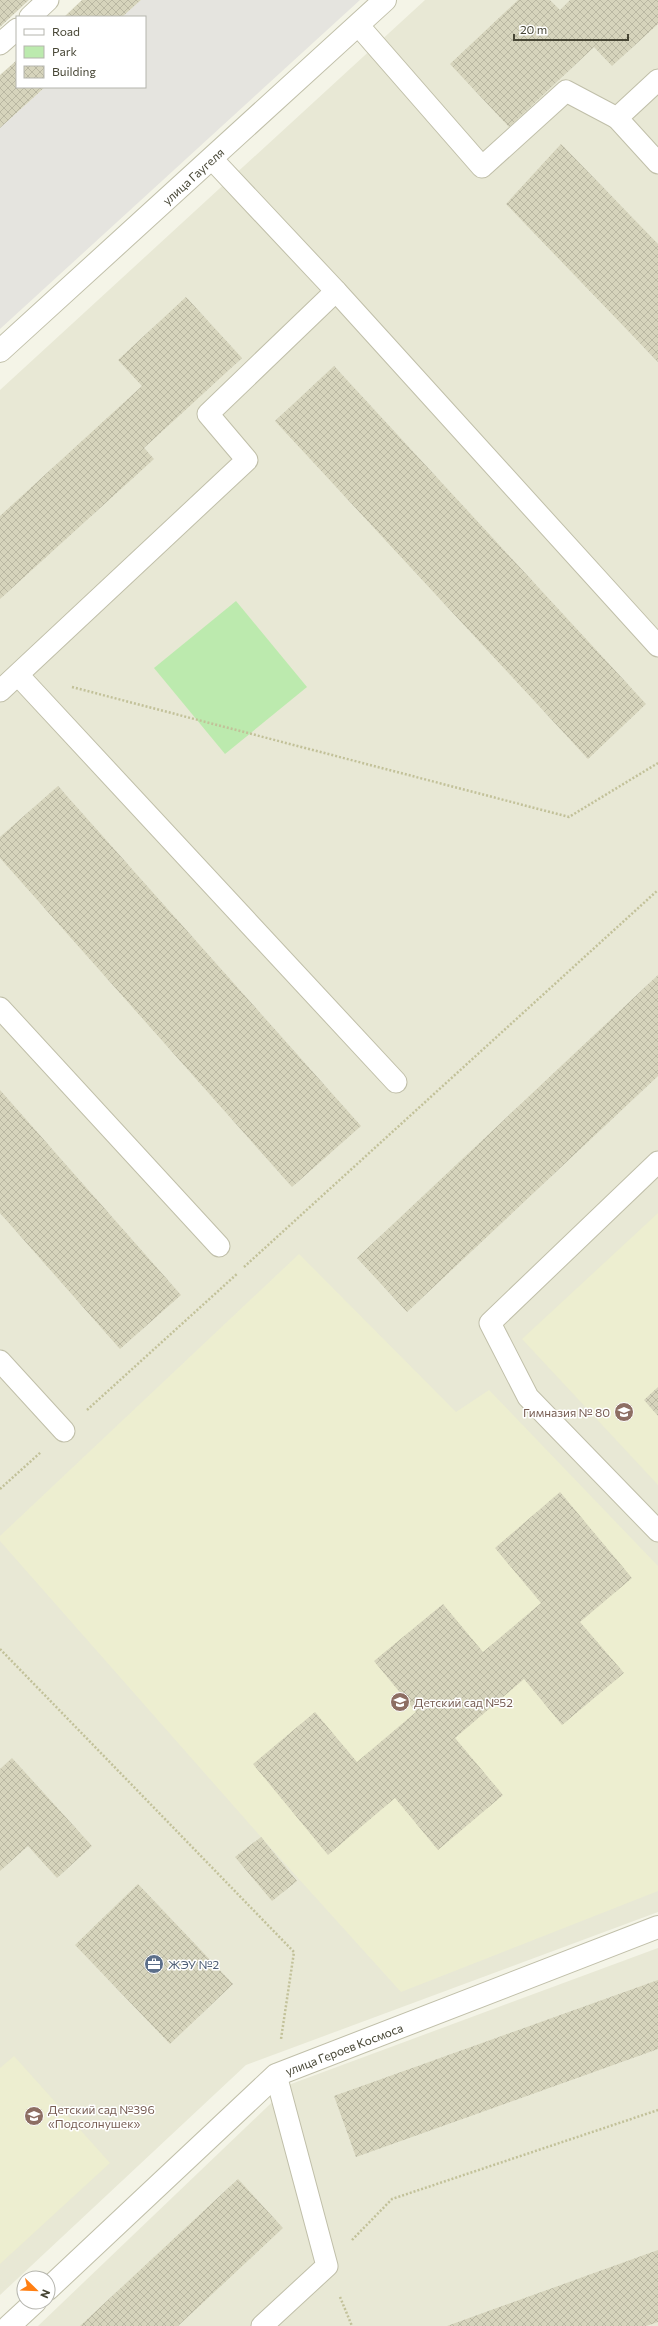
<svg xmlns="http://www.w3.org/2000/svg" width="658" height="2326" font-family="Commissioner,sans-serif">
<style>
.residential{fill:#e8e8d5}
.education{fill:#edeed0}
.green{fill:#bceaae}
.parking{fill:#e5e4df}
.building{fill:url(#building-cross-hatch)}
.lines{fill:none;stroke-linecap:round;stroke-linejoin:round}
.lane-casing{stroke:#c0bfa9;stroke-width:23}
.street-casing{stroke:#c0bfa9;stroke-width:24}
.path{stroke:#c2c199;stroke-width:2.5;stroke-dasharray:2 2;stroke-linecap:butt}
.lane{stroke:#fff;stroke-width:21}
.street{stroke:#fff;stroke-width:22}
.labels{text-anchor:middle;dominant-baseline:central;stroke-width:3;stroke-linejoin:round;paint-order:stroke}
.street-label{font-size:12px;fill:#474635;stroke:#fff}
.education-label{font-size:12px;fill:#785e54;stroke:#fff;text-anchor:start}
.service-label{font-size:12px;fill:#4e5e75;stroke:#fff;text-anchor:start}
</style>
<defs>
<pattern id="building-cross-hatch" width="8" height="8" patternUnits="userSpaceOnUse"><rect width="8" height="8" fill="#d6d4bc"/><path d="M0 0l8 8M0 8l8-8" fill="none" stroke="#b9b7a2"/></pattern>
</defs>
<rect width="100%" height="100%" fill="#f4f4e7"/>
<g class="residential">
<polygon points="425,0 658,0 658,1912 246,2065 0,2295 0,390"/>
<polygon points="658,1948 658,2326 38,2326 291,2084"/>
</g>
<g class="education">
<polygon points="658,1213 658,1485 522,1339"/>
<polygon points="299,1254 456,1412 489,1390 658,1566 658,1891 401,1992 261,1837 0,1541 0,1536"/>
<polygon points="14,2056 110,2163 0,2264 0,2068"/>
</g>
<polygon class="green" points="236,601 307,687 225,754 154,668"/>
<polygon class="parking" points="141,0 360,0 0,329 0,128 45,87 145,87 145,17 122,17"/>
<g class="building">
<polygon points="0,0 29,0 0,27"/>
<polygon points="82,0 141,0 122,17 64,17"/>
<polygon points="518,0 550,0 560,10 570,0 658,0 658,24 612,66 594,47 509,127 450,64"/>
<polygon points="17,60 17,87 45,87 0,128 0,75"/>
<polygon points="561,144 658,244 658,362 506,204"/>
<polygon points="186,297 242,358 144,448 154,459 0,599 0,516 142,386 118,360"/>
<polygon points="334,366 646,704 588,759 275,421"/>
<polygon points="58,786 361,1126 292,1187 0,858 0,837"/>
<polygon points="658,975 658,1076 407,1312 357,1258"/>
<polygon points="0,1090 181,1295 120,1349 0,1213"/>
<polygon points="658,1387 658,1416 644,1400"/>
<polygon points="560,1492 632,1578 580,1622 624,1673 562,1725 524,1679 455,1738 503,1795 438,1850 395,1798 328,1855 253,1764 315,1712 357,1762 416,1712 374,1661 443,1604 483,1652 541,1603 495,1548"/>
<polygon points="12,1758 92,1846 57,1878 28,1846 0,1871 0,1769"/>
<polygon points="261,1837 297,1881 272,1901 235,1857"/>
<polygon points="138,1884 233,1984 170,2044 75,1945"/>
<polygon points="658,1980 658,2049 356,2157 334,2096"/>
<polygon points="238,2179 283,2228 178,2326 80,2326"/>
<polygon points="658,2250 658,2322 646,2326 447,2326"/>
</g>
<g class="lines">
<defs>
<g id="lane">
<polyline points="30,17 48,0"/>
<polyline points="358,25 482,167 566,91 617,118 658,80"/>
<polyline points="0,44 17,29"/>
<polyline points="617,118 658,163"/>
<polyline points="336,291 658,646"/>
<polyline points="18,675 396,1082"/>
<polyline points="0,691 247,460 208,414 336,291 212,159"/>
<polyline points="0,1008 219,1246"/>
<polyline points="658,1162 490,1323 528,1397 658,1531"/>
<polyline points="0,1361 64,1431"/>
<polyline points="262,2326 327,2266 276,2075"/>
</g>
<g id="street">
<polyline points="0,351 385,0"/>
<polyline points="48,2289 276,2075 658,1927"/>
<polyline points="9,2326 35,2302"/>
</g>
</defs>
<use href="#lane" class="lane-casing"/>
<use href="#street" class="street-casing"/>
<g class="path">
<polyline points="72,687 569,817 658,763"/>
<polyline points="244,1267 658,890"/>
<polyline points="87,1410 238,1273"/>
<polyline points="0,1489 41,1452"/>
<polyline points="0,1649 294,1952 281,2039"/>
<polyline points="352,2240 392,2199 658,2110"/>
<polyline points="340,2297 352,2326"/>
</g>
<use href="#lane" class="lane"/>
<use href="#street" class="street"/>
</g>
<defs>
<symbol id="school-disc" viewBox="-11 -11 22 22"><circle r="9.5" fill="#8d6e63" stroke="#fff"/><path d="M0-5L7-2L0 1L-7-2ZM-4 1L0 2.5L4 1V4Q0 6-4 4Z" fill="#fff"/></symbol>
<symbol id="office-disc" viewBox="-11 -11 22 22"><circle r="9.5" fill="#5c6f8a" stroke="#fff"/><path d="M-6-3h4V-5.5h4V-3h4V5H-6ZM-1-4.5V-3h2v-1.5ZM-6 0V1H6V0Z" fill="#fff"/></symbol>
</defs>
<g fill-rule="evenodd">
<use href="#school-disc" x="613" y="1401" width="22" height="22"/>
<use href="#school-disc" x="389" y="1691" width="22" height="22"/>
<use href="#office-disc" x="143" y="1953" width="22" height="22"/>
<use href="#school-disc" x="23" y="2105" width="22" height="22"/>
</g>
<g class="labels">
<g class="street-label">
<text transform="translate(193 176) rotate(-42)">улица Гаугеля</text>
<text transform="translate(344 2049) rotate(-21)">улица Героев Космоса</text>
</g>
<g class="education-label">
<text x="610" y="1412" text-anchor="end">Гимназия № 80</text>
<text x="414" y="1702">Детский сад №52</text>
<text x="48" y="2109">Детский сад №396<tspan x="48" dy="14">«Подсолнушек»</tspan></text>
</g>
<g class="service-label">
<text x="168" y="1964">ЖЭУ №2</text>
</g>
</g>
<rect x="16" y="16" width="130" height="72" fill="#ffffff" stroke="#b5b5ae"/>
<rect x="24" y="29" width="20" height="6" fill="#ffffff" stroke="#b5b5ae"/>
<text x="52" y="36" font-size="12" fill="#474635">Road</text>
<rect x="24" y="46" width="20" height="12" fill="#bceaae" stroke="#b5b5ae"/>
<text x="52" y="56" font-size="12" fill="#474635">Park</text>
<rect x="24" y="66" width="20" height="12" fill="url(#building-cross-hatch)" stroke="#b5b5ae"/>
<text x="52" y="76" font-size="12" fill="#474635">Building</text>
<g transform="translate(36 2290) rotate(113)"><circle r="19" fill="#ffffff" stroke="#b5b5ae"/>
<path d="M0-3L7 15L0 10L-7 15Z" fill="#ff7f13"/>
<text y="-6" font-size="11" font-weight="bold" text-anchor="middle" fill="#474635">N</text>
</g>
<path d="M514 34v6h114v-6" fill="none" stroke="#474635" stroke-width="2"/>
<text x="520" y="34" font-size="12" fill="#474635" stroke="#ffffff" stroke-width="3" paint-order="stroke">20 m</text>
</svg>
